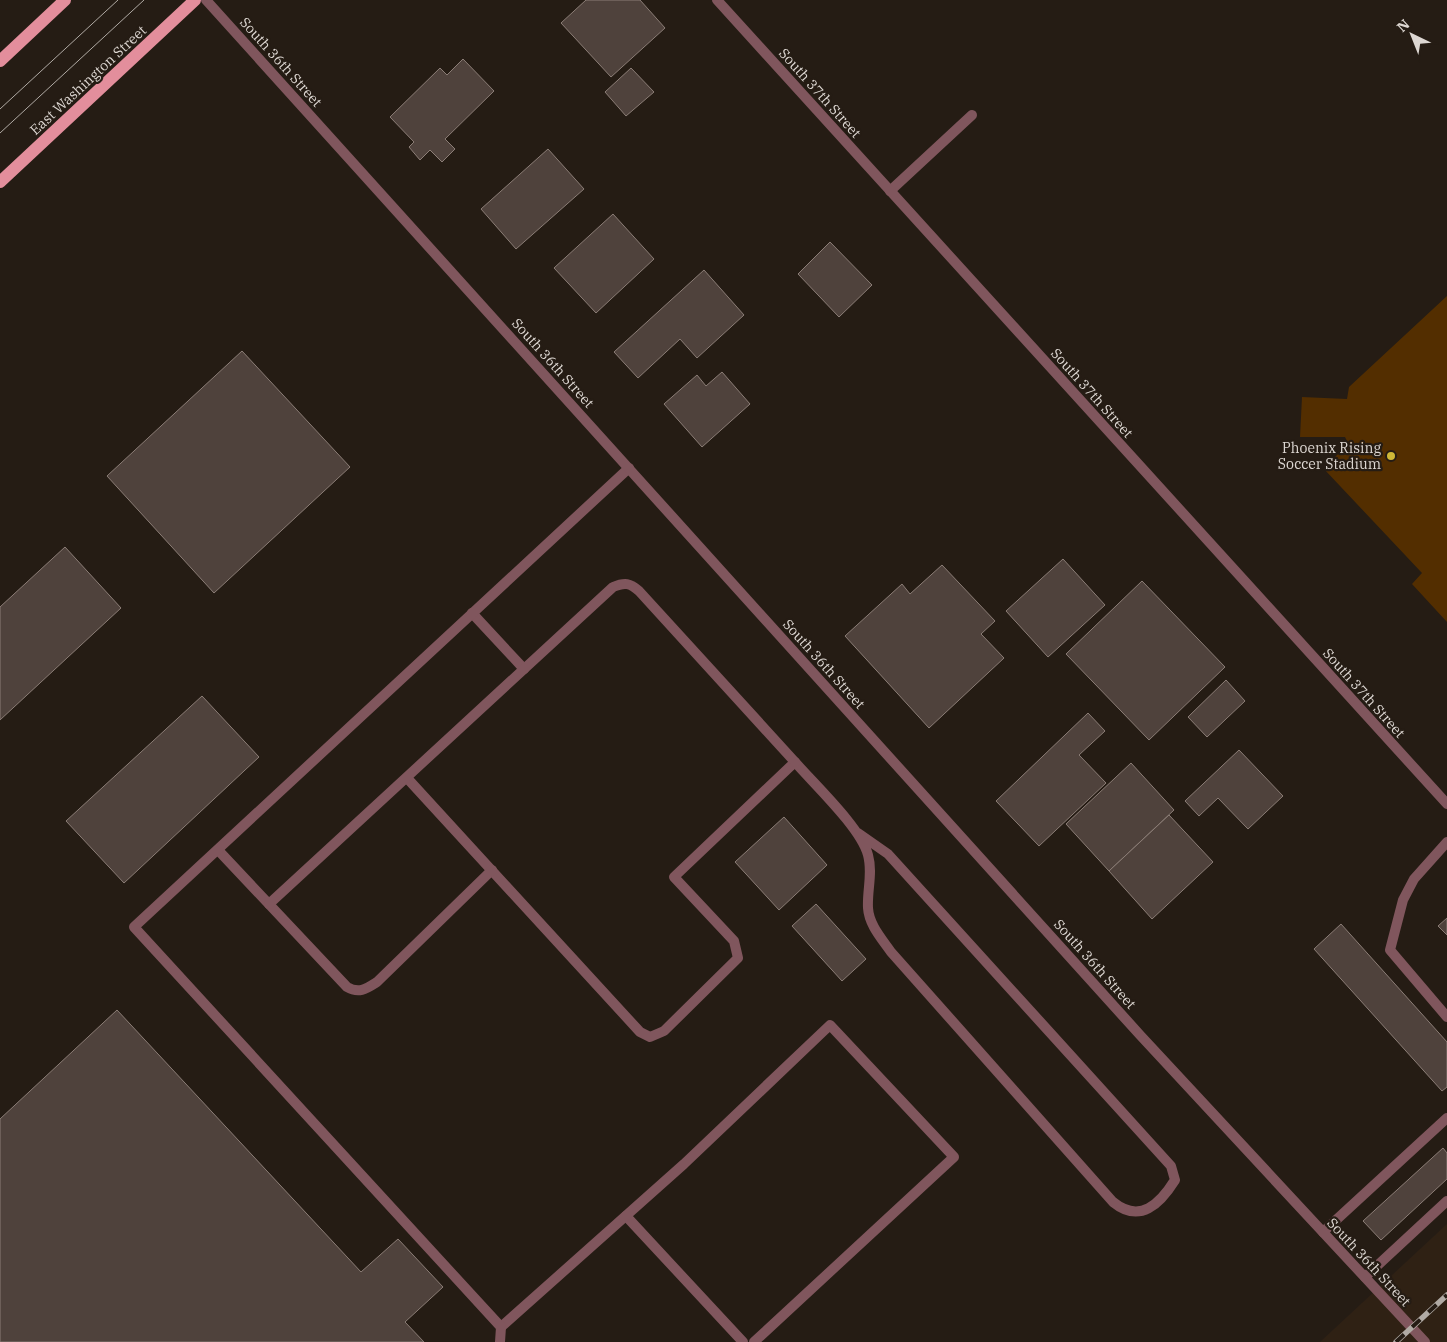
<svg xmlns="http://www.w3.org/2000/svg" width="1447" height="1342" font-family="'IBM Plex Serif',serif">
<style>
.built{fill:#2f2114}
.green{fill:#532e00}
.building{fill:#4f423c;stroke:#8b7d76}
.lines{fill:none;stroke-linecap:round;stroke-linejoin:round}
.service{stroke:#80565d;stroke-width:10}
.minor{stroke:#80565d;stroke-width:10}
.tertiary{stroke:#80565d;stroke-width:10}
.primary{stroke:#e38e9c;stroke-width:12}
.tram{stroke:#b0aaa4;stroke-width:1}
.rail-casing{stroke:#b0aaa4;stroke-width:5.5}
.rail{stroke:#251c14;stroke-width:4;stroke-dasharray:11;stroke-linecap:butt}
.poi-dot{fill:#cfb837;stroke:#251c14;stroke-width:2}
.labels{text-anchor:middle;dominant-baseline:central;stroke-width:4.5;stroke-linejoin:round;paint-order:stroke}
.street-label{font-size:14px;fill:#ddd7d2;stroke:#251c14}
.poi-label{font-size:14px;fill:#ddd7d2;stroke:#251c14;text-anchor:end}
</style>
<rect width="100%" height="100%" fill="#251c14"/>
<polygon class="built" points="1447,1224 1447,1342 1320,1342"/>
<polygon class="green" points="1447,296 1447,622 1412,584 1422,573 1324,469 1348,443 1345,437 1300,437 1302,397 1347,399 1349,387"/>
<g class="building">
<polygon points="586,0 640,0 665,28 611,77 561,23"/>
<polygon points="463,59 494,91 445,139 455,149 442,162 430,150 420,160 409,147 414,142 390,117 440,68 447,75"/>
<polygon points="631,68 654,92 626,116 605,92"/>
<polygon points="548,149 584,189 516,249 481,209"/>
<polygon points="613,214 654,259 596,313 554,268"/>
<polygon points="830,242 872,285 839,317 798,274"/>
<polygon points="704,270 744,315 697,358 680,339 638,378 614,352"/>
<polygon points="242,351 350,467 214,593 107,476"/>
<polygon points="722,372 750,404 702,447 664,404 697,375 706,386"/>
<polygon points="65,547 121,608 0,720 0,607"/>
<polygon points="1063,559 1105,605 1048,657 1006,611"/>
<polygon points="942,565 995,621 981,634 1004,658 929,728 845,636 902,584 910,594"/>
<polygon points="1142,581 1225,667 1149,740 1066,654"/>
<polygon points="1226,680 1245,701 1207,737 1188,717"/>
<polygon points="202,696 259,757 124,883 66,821"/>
<polygon points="1088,713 1105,731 1079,755 1106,783 1039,846 996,801"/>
<polygon points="1239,750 1283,796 1248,829 1218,798 1199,816 1185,801"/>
<polygon points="1131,763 1174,810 1109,871 1066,824"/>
<polygon points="1169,815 1213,862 1152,919 1109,871"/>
<polygon points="784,817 827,865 779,910 735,862"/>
<polygon points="816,904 866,959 842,981 792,926"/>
<polygon points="1447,918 1447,935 1438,926"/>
<polygon points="1341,924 1447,1042 1447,1087 1442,1091 1314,949"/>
<polygon points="117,1010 361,1272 398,1239 443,1287 405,1322 424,1342 0,1342 0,1119"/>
<polygon points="1443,1148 1447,1153 1447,1179 1381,1240 1363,1221"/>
</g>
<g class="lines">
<g class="service">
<polyline points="890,191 972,115"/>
<polyline points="472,613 524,669"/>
<path d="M407,778L640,1032L650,1037L664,1031L738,958L734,941L674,877L795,762C814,784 861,828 868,855C873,873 867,890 868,908C869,925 882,939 891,952L1113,1202C1140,1224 1160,1204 1175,1180L1171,1166L888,854L858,833"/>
<polyline points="1447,842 1414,879 1403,900 1390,950 1447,1017"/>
<path d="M218,850L347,987C359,994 366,989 377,982L492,870"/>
<path d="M269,904L613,587C625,582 630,583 639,591L795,762"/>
<polyline points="626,1216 743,1342"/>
<polyline points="1323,1232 1447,1118"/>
<polyline points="501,1327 684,1164 830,1025 954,1157 754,1342"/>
<polyline points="500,1342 501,1327 134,927 629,468"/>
</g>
<g class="minor">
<polyline points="717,0 1447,804"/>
<polyline points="1365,1277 1447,1201"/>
</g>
<polyline class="tertiary" points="206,0 1140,1035 1425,1342"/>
<g class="primary">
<polyline points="0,61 65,0"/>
<polyline points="0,182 195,0"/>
</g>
<g class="tram">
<polyline points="0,109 118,0"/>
<polyline points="0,133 144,0"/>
</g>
<defs>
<polyline id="rail" points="1396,1342 1447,1295"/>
</defs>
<use href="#rail" class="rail-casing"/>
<use href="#rail" class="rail"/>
</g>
<circle class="poi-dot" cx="1391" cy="456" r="5"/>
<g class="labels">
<g class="street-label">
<text transform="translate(281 62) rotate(48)">South 36th Street</text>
<text transform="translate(88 80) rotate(-43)">East Washington Street</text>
<text transform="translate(820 93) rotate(48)">South 37th Street</text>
<text transform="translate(553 363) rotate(48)">South 36th Street</text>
<text transform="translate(1092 393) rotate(48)">South 37th Street</text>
<text transform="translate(824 664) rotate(48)">South 36th Street</text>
<text transform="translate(1364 693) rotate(48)">South 37th Street</text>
<text transform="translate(1095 964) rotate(48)">South 36th Street</text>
<text transform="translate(1369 1262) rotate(47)">South 36th Street</text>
</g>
<g class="poi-label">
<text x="1381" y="448">Phoenix Rising<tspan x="1381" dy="16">Soccer Stadium</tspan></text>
</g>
</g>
<g transform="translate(1412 35) rotate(317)" stroke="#251c14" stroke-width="4" paint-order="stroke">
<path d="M0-4L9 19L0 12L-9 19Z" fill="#ddd7d2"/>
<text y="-8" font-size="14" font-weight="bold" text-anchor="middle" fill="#ddd7d2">N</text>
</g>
</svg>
